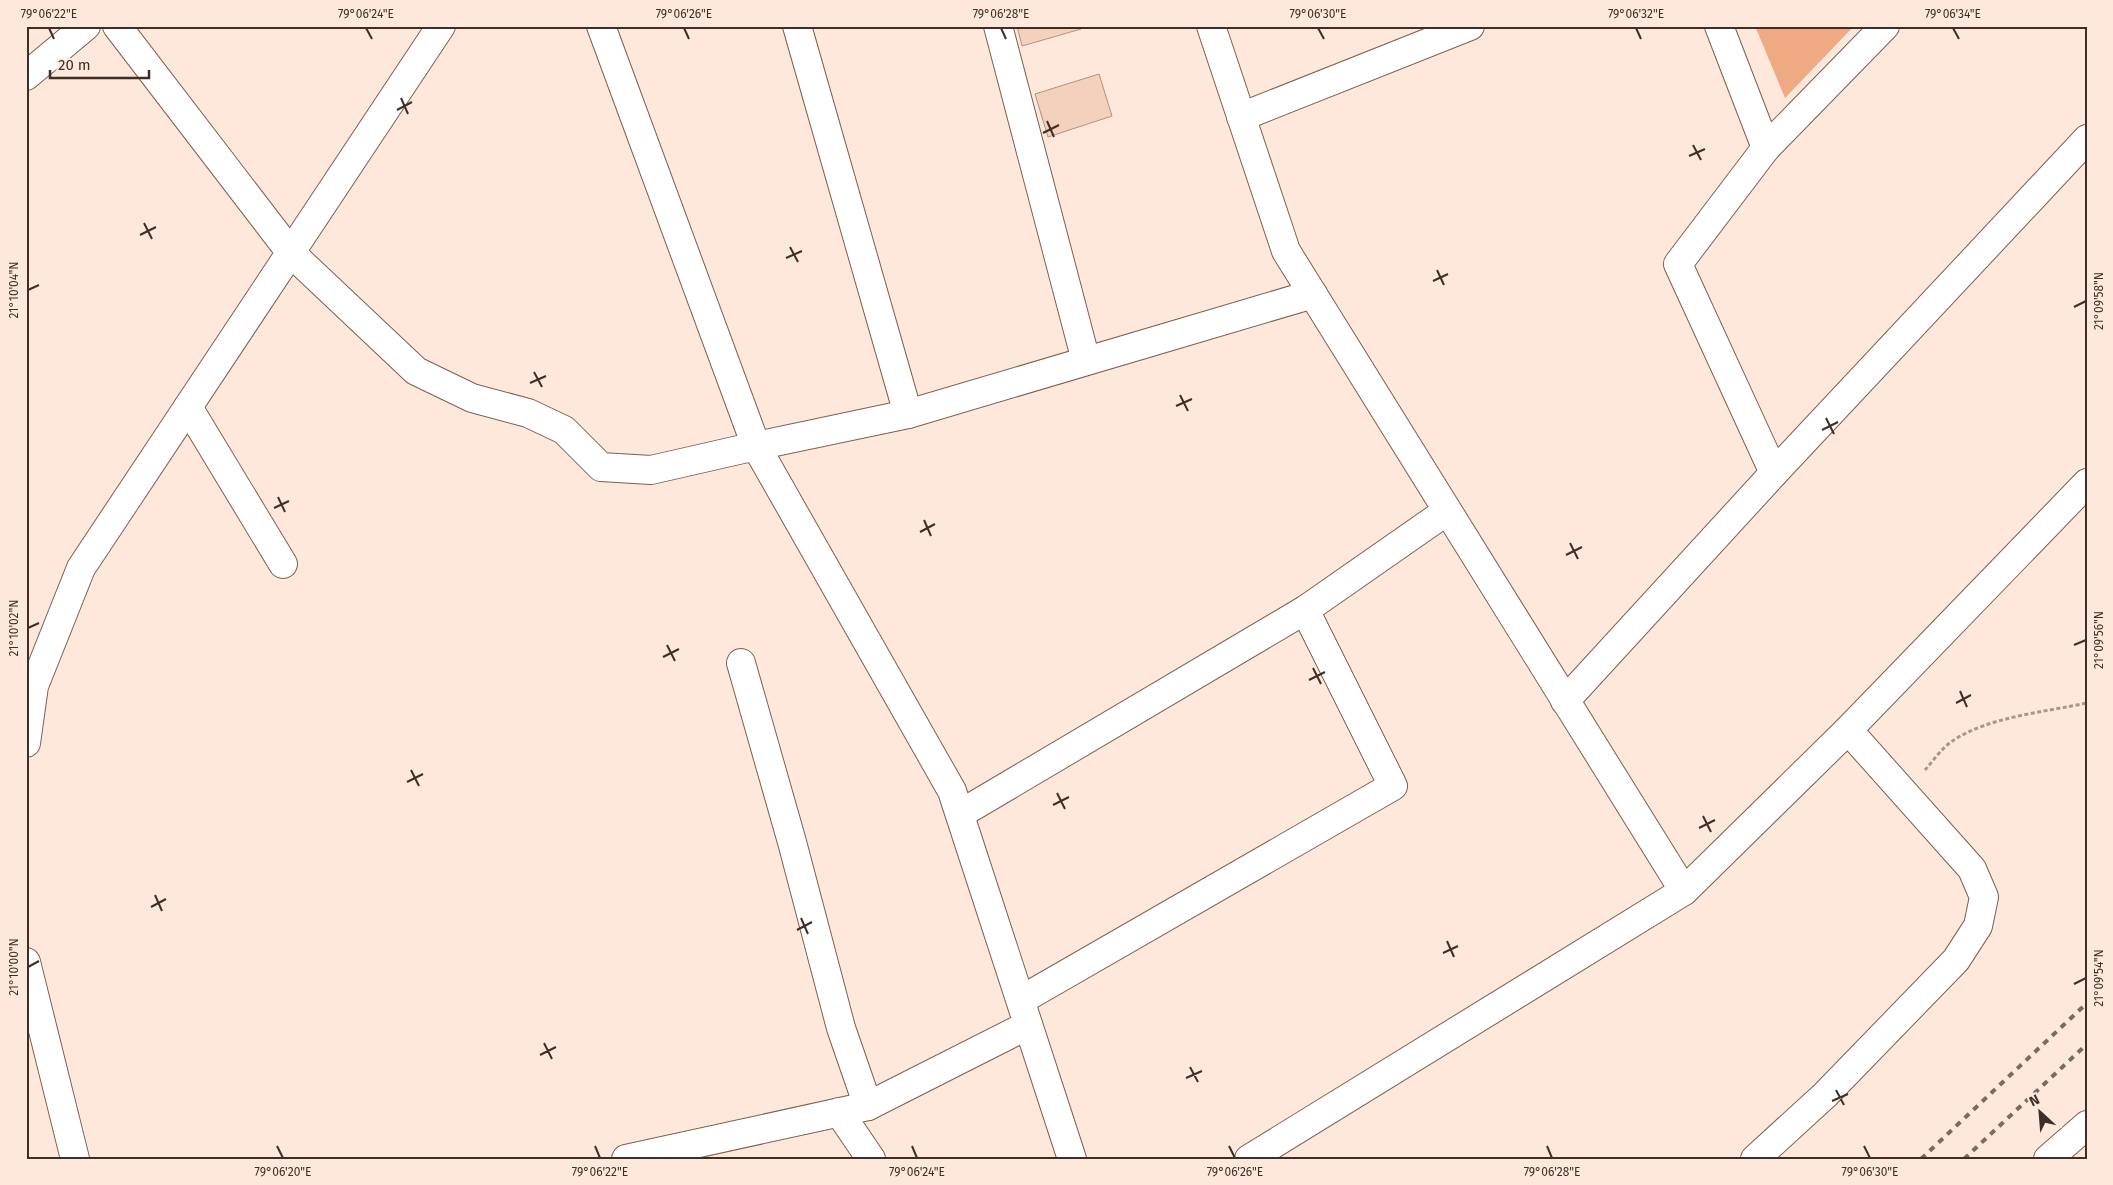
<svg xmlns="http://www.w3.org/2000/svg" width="2113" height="1185" font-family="'Fira Sans',sans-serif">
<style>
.green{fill:#eeaa83}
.building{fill:#f4d1bd;stroke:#b2917f}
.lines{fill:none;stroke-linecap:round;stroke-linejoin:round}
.minor-casing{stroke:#7e5f4e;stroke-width:30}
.tertiary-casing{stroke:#7e5f4e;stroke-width:30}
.path{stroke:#a9978d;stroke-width:3;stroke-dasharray:4 2.5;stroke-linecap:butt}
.minor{stroke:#fff;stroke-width:28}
.tertiary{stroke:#fff;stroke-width:28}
.rail{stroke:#7b6a61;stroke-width:4;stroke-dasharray:6 6;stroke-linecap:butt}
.ticks{fill:none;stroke:#3d2f27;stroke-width:2}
.neatline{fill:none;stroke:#3d2f27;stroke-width:2}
.ticks-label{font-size:12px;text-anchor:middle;fill:#3d2f27}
</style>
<rect width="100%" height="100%" fill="#fee8dc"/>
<polygon class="green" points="1755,26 1854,26 1785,98"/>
<g class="building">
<polygon points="1017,26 1081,26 1081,29 1022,46"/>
<polygon points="1099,74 1112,116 1048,137 1035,94"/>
</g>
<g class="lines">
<defs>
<g id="minor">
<polyline points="117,26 291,253 416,371 472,398 528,413 564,430 601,467 651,470 756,446 952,791 1072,1159"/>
<polyline points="601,26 756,446 908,414 1313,294"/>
<polyline points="797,26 908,414"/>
<polyline points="998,26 1086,361"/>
<polyline points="1719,26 1766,148 1885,26"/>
<polyline points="26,76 86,26"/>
<polyline points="1241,117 1470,26"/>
<polyline points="1766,148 1678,264 1774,473 2087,139"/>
<polyline points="188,407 283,564"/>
<polyline points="741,663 792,842 841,1028 868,1106"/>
<polyline points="1565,701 1774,473"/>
<polyline points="26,743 34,686 81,568 441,26"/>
<polyline points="960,814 1305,610 1447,511"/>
<polyline points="26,962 75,1159"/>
<polyline points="1021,1000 1393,786 1305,610"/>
<polyline points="839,1112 871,1159"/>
<polyline points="626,1159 868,1106 1028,1025"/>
<polyline points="1755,1159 1825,1095 1956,960 1978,926 1984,897 1972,869 1848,730"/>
<polyline points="2048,1159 2087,1125"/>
</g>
<g id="tertiary">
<polyline points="1211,26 1286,251 1684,891 1848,730 2087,483"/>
<polyline points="1249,1159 1684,891"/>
</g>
</defs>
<use href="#minor" class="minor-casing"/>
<use href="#tertiary" class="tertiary-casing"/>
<path class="path" d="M1925,770C1933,761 1941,749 1951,742C1986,717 2045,712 2087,703"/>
<use href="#minor" class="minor"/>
<use href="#tertiary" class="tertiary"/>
<g class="rail">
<polyline points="1921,1159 2087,1003"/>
<polyline points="1964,1159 2087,1044"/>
</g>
</g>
<path class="ticks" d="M49,28L54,39M366,28L372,39M684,28L689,39M1001,28L1006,39M1318,28L1324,39M1636,28L1641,39M1953,28L1959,39M401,98L408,114M397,110L412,102M1047,121L1054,137M1043,133L1059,125M1693,145L1701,160M1689,156L1705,149M144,223L152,239M140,235L156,227M790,247L798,262M786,258L802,251M1437,270L1444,285M1433,281L1448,274M28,290L39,285M2074,307L2086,301M534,372L542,387M530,383L546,376M1180,395L1188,411M1176,406L1192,399M1826,418L1834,434M1822,430L1838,422M278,497L285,512M274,508L289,501M924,520L931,536M920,532L935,524M1570,543L1578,559M1566,555L1582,547M28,628L39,623M667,645L675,661M2074,645L2086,640M663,657L679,649M1313,668L1321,684M1309,680L1325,672M1960,691L1967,707M1956,703L1971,695M411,770L419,786M407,782L423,774M1057,793L1065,809M1053,805L1069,797M1703,816L1711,832M1699,828L1715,820M155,895L162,911M151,907L166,899M801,918L808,934M797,930L812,922M1447,941L1454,957M1443,953L1458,946M28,967L39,961M2074,984L2086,978M544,1043L552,1059M540,1055L556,1047M1190,1067L1198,1082M1186,1078L1202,1071M1836,1090L1844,1105M1832,1101L1848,1094M277,1146L283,1158M595,1146L600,1158M912,1146L917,1158M1229,1146L1235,1158M1547,1146L1552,1158M1864,1146L1870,1158"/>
<rect width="2113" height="1185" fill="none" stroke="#fee8dc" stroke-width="55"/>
<g transform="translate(2040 1112) rotate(334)" stroke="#fee8dc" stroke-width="4" paint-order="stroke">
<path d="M0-4L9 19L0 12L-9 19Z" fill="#3d2f27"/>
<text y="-8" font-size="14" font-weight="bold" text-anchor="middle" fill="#3d2f27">N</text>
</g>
<path d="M50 70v8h99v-8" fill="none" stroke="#3d2f27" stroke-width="2.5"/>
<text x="58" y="70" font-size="15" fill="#3d2f27" stroke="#fee8dc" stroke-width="4" paint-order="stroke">20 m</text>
<rect x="28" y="28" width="2058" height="1130" class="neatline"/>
<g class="ticks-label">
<text x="49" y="18">79°06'22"E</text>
<text x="366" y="18">79°06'24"E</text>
<text x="684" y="18">79°06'26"E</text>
<text x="1001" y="18">79°06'28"E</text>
<text x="1318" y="18">79°06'30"E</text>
<text x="1636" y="18">79°06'32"E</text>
<text x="1953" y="18">79°06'34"E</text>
<text transform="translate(14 290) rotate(-90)" y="4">21°10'04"N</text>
<text transform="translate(2099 301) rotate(-90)" y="4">21°09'58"N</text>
<text transform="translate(14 628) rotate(-90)" y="4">21°10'02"N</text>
<text transform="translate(2099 640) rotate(-90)" y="4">21°09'56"N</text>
<text transform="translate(14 967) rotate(-90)" y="4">21°10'00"N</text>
<text transform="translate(2099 978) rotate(-90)" y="4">21°09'54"N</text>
<text x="283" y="1176">79°06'20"E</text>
<text x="600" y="1176">79°06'22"E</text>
<text x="917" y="1176">79°06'24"E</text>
<text x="1235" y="1176">79°06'26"E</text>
<text x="1552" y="1176">79°06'28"E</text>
<text x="1870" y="1176">79°06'30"E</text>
</g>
</svg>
